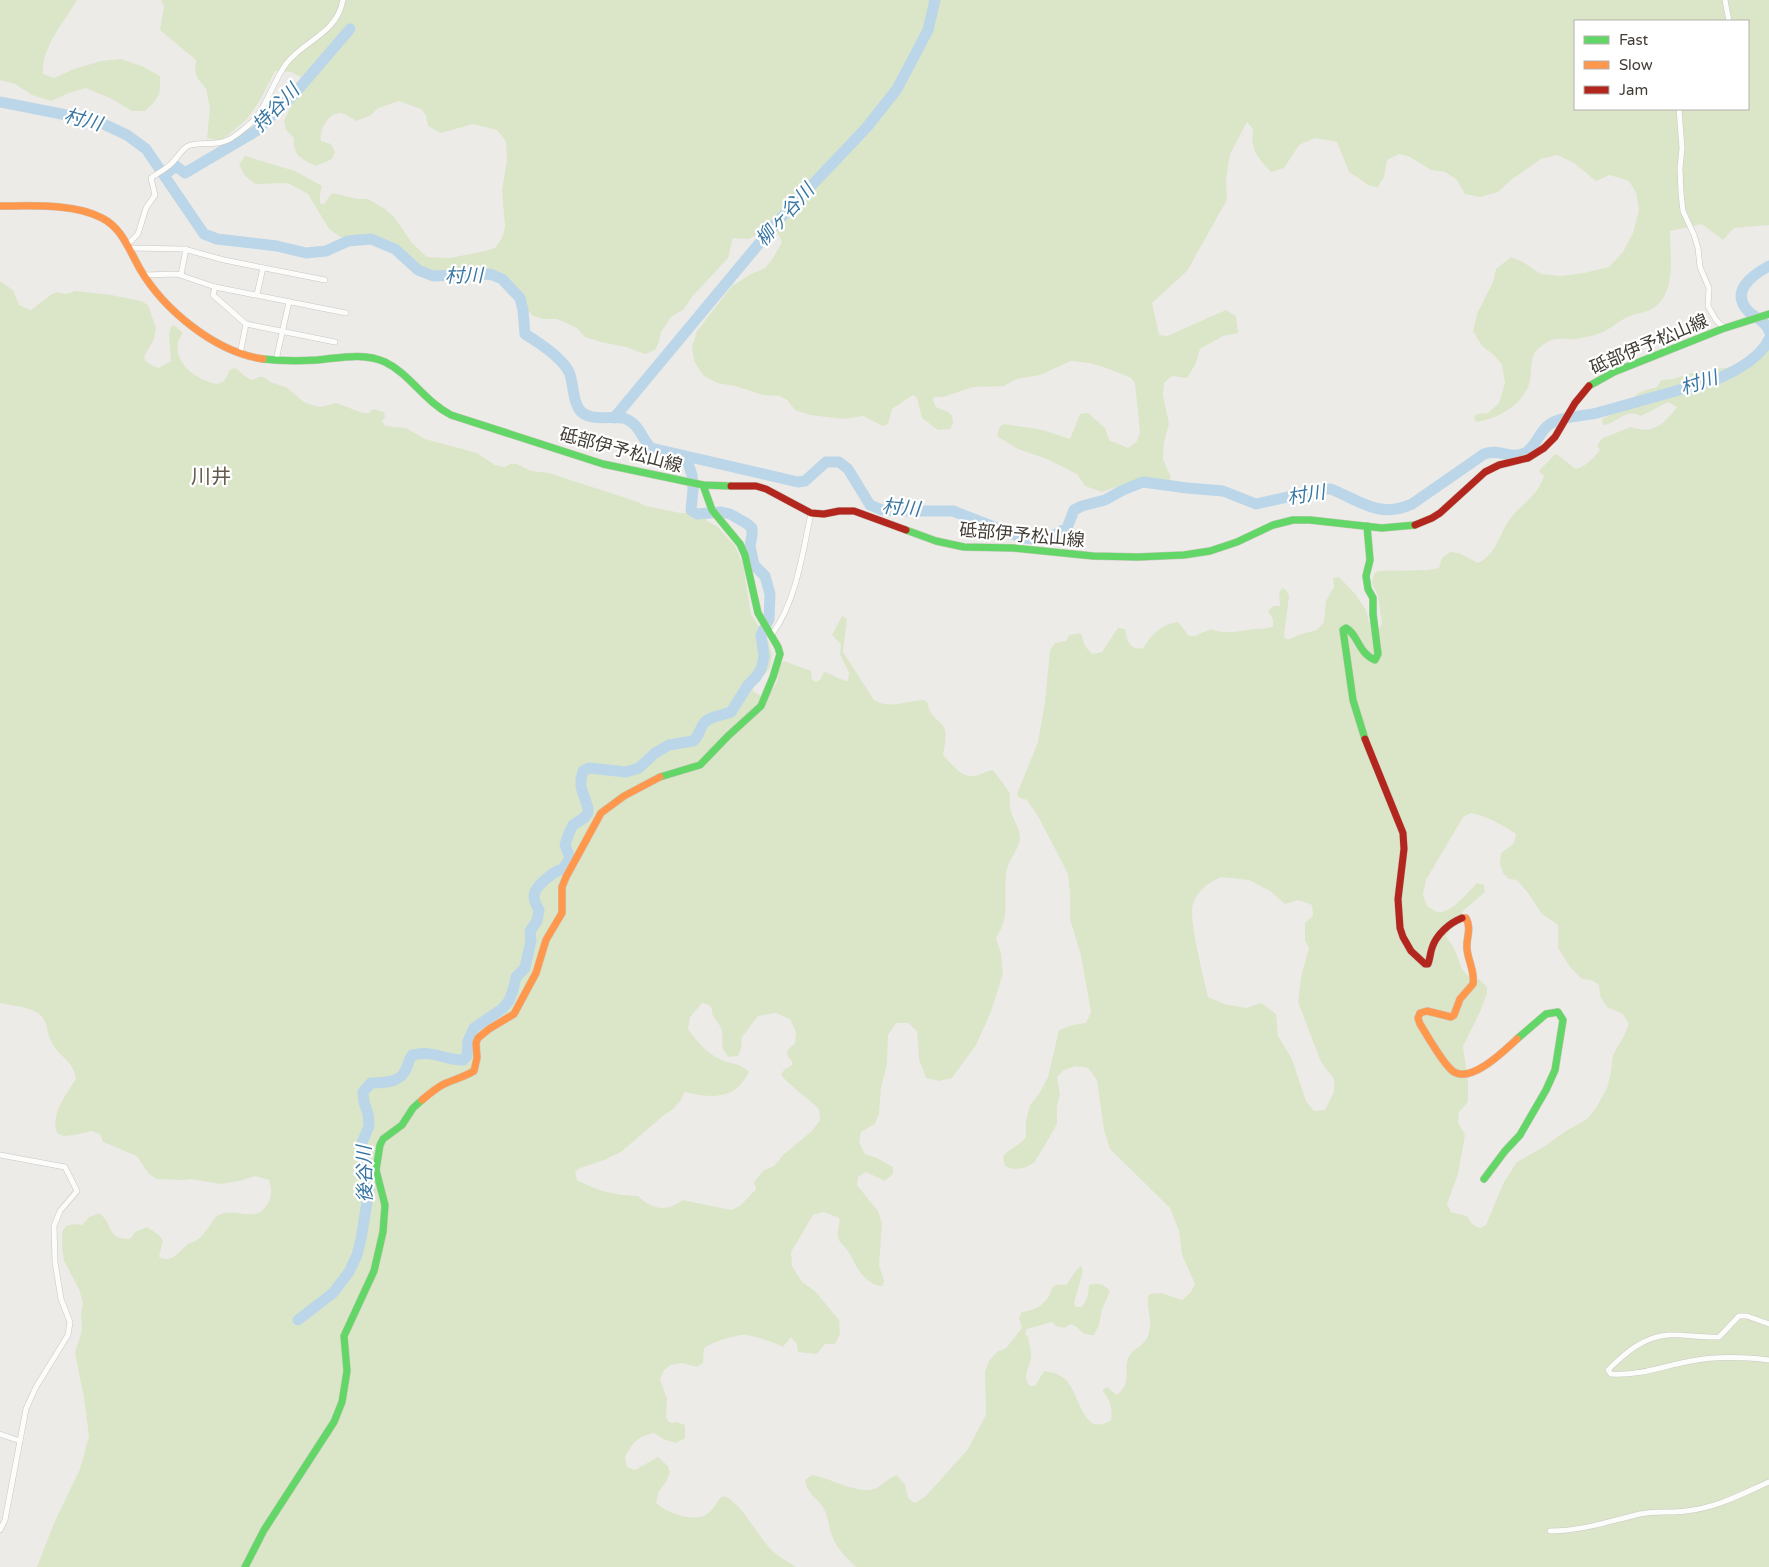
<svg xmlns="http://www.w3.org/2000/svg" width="1769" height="1567" font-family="'Varela Round','Noto Sans JP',sans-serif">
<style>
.green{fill:#dbe6c9;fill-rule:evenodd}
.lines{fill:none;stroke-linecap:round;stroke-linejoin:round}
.river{stroke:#bbd6e8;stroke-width:11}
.street-casing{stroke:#c9c7c3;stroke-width:6}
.fast-casing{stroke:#ccc8be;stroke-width:8}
.slow-casing{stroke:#ccc8be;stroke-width:8}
.jam-casing{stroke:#ccc8be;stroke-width:8}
.street{stroke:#fcfcfb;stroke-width:5}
.fast{stroke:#63d668;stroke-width:7}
.slow{stroke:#ff974d;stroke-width:7}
.jam{stroke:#b3261e;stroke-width:7}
.labels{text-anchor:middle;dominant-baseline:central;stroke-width:4.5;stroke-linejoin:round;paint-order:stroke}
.street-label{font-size:18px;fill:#423c35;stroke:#fff}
.water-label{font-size:19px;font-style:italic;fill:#3977a2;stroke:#fff}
.quarter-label{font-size:20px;fill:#635a4d;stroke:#fff}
</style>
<rect width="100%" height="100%" fill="#edebe7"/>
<g class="green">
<path d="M0,0H77C64,22 41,48 43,74L54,78L74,69L101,61L121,59L144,67L160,76C161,95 159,98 145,111H132L112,99L86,88L69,93L51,101L32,95L15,84L0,80Z"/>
<path d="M161,0H1769V225L1734,228L1723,240L1702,224L1670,231C1670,257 1678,298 1648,311C1642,313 1636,313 1630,316C1622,319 1615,325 1607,330C1600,334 1590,336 1582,338C1562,342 1557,333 1539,348C1530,355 1532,369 1530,380C1526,403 1498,419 1476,422L1474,417L1477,414L1488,413L1499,403L1505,383L1502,365L1494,355L1482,346L1473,331L1477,314L1493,282L1496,269L1511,257L1523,262L1541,274L1561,276L1584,273L1609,267L1623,252L1633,233L1639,210L1636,193L1629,181L1610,175L1596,181L1574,163L1557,155L1541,159L1511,180L1498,192L1480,197L1465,194L1457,180L1445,172L1431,170L1410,157L1399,154L1387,160L1384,177L1378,187L1370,186L1349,172L1337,142L1315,138L1299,145L1284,168L1271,172C1257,157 1250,150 1253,129L1247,122L1230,154L1226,180L1227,200L1187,271L1152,303L1159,335L1167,336L1226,310L1236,316L1238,333L1223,336L1200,349L1195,365L1187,378L1172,376L1164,383L1163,395L1169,424L1164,442L1163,459L1171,478L1162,490L1133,481L1102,492L1085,486L1077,474L1049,460L1018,449L997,436L1000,426L1004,424L1043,430L1070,439L1080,414L1088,413L1105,428L1109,440L1128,448L1137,441L1140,433L1135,383L1131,378L1109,369L1090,363L1071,361L1040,375L1016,379L1004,386L973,387L943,397H934L933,400L936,407L948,412L952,416L953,424L950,429L938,430L922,418L917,398L913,395L892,409L888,424L883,426L863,416L844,419L810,415L795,410L787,400L780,396L763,395L735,386L717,383L704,376L698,368L694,360L692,347L697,331L732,286L751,274L765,268L773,258L782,242L777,232H762L749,239L733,238L728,258L691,298L684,309L671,317L661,332L659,342L655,350L645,354L626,347L601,342L585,337L577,328L557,319H544L533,316L527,309L523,294L505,276L492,270L433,273L418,266L398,248L365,235L342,238L329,229L308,194L288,183L255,184L245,176L239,165L245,156L295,171L322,186L320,194V203L324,204L332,193L358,199H368L385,209L394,217L412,243L427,257L450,258L485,251L495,248L502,238L505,227L502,190L507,160L506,141L497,130L473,124L441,133L428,126L426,115L421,109L399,101L378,108L371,115L356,121C351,118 346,114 341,113C328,112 319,131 321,141L331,144L335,152L332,159L316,166C302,160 292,155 294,138L286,130L284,121L290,108L301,77L291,72L275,71L259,102L246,120L221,141L207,138L210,108L206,89L198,79L195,71L196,60L160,30L164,6ZM1575,21H1748V109H1575Z"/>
<path d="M0,281L13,290L19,305L31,310L52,294L58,292L66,294L75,291L111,295L141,301L148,305L156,328L154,339L144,357C146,364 153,366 159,368L171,361L169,334L171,327L174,325L183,333C181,336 178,340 178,344C174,365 200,382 218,384L224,381L230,370L235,368C242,372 244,377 252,380L259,377H264L270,382L286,387L304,402L315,406L321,407L336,403L363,413H369L373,409L384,412L385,417L382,421L385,426L406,428L425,439L477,453L495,465L505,467L510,464H517L531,471L549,473L638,502L645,506L681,513L701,512L708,522L717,526L735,546L743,564L751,614L769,643L772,655L770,668L754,686L753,691L761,696L769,695L777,682L780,665L784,661L811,671L812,680L816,682L820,680L824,672C833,674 839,680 848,681L849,672L840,655L841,644L832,635L842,616L847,619L843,652L874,700C890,710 907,700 924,700L928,703C929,719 941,718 945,730C947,738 944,748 943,755C951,763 960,777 973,776C979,776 986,771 993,770C996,774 1007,788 1009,792C1011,797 1009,801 1010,807C1011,817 1021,829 1020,839C1018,852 1007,860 1006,875C1003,898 1011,915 996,938L1001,953L1003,973L991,1012L976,1045L952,1078L939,1081L926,1078L919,1059L917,1031L908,1023H896L888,1035L887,1065L881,1088L879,1113L875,1124L861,1132L859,1142L865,1154L877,1158L893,1167V1174L885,1181L866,1172L858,1177L857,1185L878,1211L882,1223L879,1265L884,1281L883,1286C864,1286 856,1265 848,1251C845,1247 839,1242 838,1238C836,1232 841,1224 839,1218L824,1212L813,1215L791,1252L792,1266L802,1282L815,1291L839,1320L840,1334L835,1344H825L817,1354L798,1352L797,1344L791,1337L783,1347C774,1342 751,1334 741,1335C730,1337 713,1342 704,1348L703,1363L697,1367L682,1363L671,1365L664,1370L660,1379L667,1399L666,1418L670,1423L677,1422L685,1425V1438L676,1443L663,1439L654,1433C637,1437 633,1442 625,1457L627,1467L635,1470L658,1457L668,1466L670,1472L666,1482L659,1491L656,1503C665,1512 688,1520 700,1517C710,1515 715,1505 720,1498L725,1496C744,1507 754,1530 768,1546C775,1555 787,1561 796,1567H37L54,1523L80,1469L89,1436L84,1398L75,1353L82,1330L81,1314L83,1303L79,1289L64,1261L62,1247V1232L66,1226L74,1224L82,1225L89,1217L99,1213C113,1222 106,1240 130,1239L135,1232L147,1227L159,1235L163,1241L159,1257C172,1264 178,1252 187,1245C190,1242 195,1242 198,1239C202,1237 205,1231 208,1228C211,1224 214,1218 217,1216C234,1205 254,1225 267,1205C272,1197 272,1189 269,1180L255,1176L239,1181L221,1184L191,1179L183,1180L157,1179L149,1174L137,1156L103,1142L100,1134L91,1131L75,1135L63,1136L57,1133C50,1114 66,1095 76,1079C73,1059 58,1057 51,1041C46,1031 48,1020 38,1013C27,1006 12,1006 0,1003ZM702,1003L709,1005L712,1008C711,1017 716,1019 720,1026C726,1037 717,1046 729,1057L738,1056L741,1048L742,1037L758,1016L776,1013L790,1019L796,1032L795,1043L787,1051L788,1057L792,1061V1065L784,1070L781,1075C792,1088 807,1097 819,1109L820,1120L812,1131L783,1155L774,1166L764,1170L754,1182L756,1189L740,1206L731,1210L683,1200C666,1212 653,1210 638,1196C615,1195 597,1191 577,1180L575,1172L578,1169L604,1160L621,1152L663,1116L673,1109L681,1100L684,1092C711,1098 735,1101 749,1072C741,1063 730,1064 720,1059C706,1053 696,1040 688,1029L690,1017Z"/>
<path d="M1769,345V1567H856C847,1558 836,1548 832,1536C828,1524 829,1516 822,1506C814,1495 808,1494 805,1480L812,1475C830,1478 857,1494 874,1489C883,1486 885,1479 897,1475L905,1485L908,1498L915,1503L926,1496L968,1449L986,1415L985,1372L989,1361L997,1352L1006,1348L1022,1328L1019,1318L1022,1312C1034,1310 1044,1306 1050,1294C1051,1291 1051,1289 1053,1287C1057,1283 1061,1285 1066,1285C1071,1280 1075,1269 1081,1266L1083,1271L1074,1303L1076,1307H1082L1088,1296L1089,1285C1098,1282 1104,1284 1110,1291L1102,1310L1099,1325L1094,1335C1080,1335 1082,1329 1071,1324L1064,1328L1056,1326L1052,1322L1027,1329L1025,1334L1028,1337C1029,1344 1032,1352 1031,1358C1029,1368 1022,1378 1030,1386H1035L1044,1371C1052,1372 1060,1374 1066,1380C1080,1394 1083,1439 1111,1420C1113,1408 1110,1400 1102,1390L1107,1387L1117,1395C1134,1381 1121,1369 1130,1355C1135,1347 1146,1346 1149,1332C1153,1318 1145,1306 1149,1294L1162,1293L1182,1300L1191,1292L1195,1284L1182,1255L1179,1231L1170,1208L1110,1149L1104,1130L1097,1080L1088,1068L1076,1066L1064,1070L1057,1077L1060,1094L1057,1106V1124L1045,1145L1034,1163L1024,1168L1013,1169L1005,1166L1003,1156C1010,1148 1019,1146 1026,1137V1120L1030,1105L1039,1094L1048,1077L1059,1030L1073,1025L1086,1023L1091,1012L1081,956L1070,919V893L1068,874L1039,818L1027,800L1018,797L1017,794L1038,742L1045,702L1050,650L1055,643L1066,641L1069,635L1081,633L1085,646L1092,654L1102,652L1118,628L1125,629C1127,641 1130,651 1143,648C1152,634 1161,624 1178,622L1189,636H1195L1211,629C1226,635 1239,631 1254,629C1262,628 1266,630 1273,626V619L1268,611L1273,606H1280L1279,593L1282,588L1286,590L1289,596L1284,636L1286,639H1290L1298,635L1317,630L1324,622L1326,601L1334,587L1333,578L1339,577L1356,595L1366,610L1369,622L1379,629L1382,623L1378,596L1372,583L1374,574L1378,571L1428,570L1439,568L1442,558L1450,552L1459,553L1478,563C1496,555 1499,534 1510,519C1522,503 1537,497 1544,476L1539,471L1555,454C1563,457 1568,464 1576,469C1586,466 1593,459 1600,450L1597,445L1603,438L1631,427C1653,435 1664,424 1677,407L1668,402L1641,416C1624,407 1618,424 1603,425L1602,419L1631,405C1634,390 1645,391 1657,387L1661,380L1673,379L1701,370L1734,367L1758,357L1765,353ZM1471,813C1487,816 1503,825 1516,834L1514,843L1501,853L1500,864L1503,873L1509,879L1517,880L1528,893L1542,914L1558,925V948L1570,967L1582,979L1591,980L1599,985L1600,996L1607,1007L1623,1014L1629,1024L1624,1036L1613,1055L1611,1072L1607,1088L1596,1108L1587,1119L1566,1131L1542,1148L1517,1162L1504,1182L1486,1225L1480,1228L1473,1225L1467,1216L1451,1212L1447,1204L1458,1174L1465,1135L1458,1122L1459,1112L1468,1102V1082L1463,1046L1480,1012L1487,993V987L1480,980L1468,976L1462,969L1454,948L1446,936L1464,910L1485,892L1484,885L1477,883C1469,891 1451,914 1438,912C1434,911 1431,908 1427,906L1423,894L1426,880L1463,817ZM1221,877L1249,880L1270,891L1285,904L1298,900L1312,905L1313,916L1305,923V940L1309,948L1301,977L1298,1002L1321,1062L1334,1079V1092L1325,1110L1314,1111L1306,1101L1292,1059L1278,1036L1276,1014L1261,1003L1246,1008L1224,1004L1208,997C1204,979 1188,917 1193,904C1198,890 1208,883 1221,877Z"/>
</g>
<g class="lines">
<g class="river">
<path d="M0,102L97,121L127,135L146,149L204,234L217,239L277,246L306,253L326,251L348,241L371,239L395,249L418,270L433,276L490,274L502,279L520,298L523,310L525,334C538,342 562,358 569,372C574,383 572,399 579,409C587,422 611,416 623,418C639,422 641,438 651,448L798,482L805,481L826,462H839L848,469L870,505L882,510L902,511H953L1023,538L1045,540L1067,528L1074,510L1082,506L1105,500L1123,490L1143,482L1187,488L1223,491L1256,504L1324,489H1331C1360,501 1380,519 1412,504L1484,454C1500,448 1511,460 1525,453C1538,446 1539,427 1556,421C1566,416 1585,416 1597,413C1637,402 1676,391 1715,380C1734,372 1760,359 1769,339"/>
<polyline points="164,175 176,166 185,173 256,131 296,92 350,29"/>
<path d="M1769,266C1752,275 1729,292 1749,312C1756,318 1766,321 1769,331"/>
<polyline points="614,418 777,222 867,127 897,89 928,30 935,0"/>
<path d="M298,1320L333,1293L349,1272L357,1255L361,1239L369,1190L364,1173L365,1157L362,1143L369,1126L368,1114L364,1102L363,1092L371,1083C383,1082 398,1084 405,1071C408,1066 408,1061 412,1055C436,1050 443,1060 463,1060L467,1056L468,1041L474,1028L502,1009L509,1001L513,990L516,977L525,968L531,940L530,931L537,921L539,910C530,896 534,889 546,879C552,874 555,871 563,869L570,858L565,845L569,833L573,825L584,818L588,813V808L581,787V779L583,771L589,768L626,772L639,768L655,753L669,745L693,741C701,734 699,729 704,723C709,717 723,715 731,712L748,685L756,677L761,669L764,657L761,635L769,619L770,594L765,576L754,565L750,546L752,535V528L746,523L730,514L721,512L697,514L691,510L693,490L692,475L686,457"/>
</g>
<defs>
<g id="street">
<polyline points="1725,0 1729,21"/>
<polyline points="1679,109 1682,148 1680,168 1681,193 1683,211 1694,235 1698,248 1700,267 1709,288 1708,306 1716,320 1724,328"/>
<path d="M128,244L138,234L146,208L155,195L151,178C158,173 166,169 172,163C177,158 182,149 188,146C199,142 211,145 222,142C230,141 239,133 245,128C266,113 271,84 286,64C305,39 336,35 343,0"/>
<polyline points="131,248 184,249 224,260 325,280"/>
<polyline points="144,275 177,274 215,287 346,313"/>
<polyline points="181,275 186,249"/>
<polyline points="215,287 213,295 246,324 335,342"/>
<polyline points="257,294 263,268"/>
<polyline points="240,354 246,324"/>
<polyline points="276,360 289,302"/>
<path d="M772,634C796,603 803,551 811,513"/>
<polyline points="0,1155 65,1167 77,1191 60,1211 54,1226 55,1262 61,1299 70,1322 68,1335 36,1387 26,1409 5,1520 0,1530"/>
<path d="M1769,1324L1747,1316H1739L1719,1337C1702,1338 1685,1334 1668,1335C1643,1337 1625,1353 1608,1370L1611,1374C1640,1376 1663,1366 1691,1361C1717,1356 1743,1357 1769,1360"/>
<polyline points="0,1434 20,1441"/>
<path d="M1550,1531C1582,1531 1610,1521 1640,1514C1656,1511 1671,1513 1686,1511C1716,1508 1742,1494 1769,1482"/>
</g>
<g id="fast">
<path d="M263,359C281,361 299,361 317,360C339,358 364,352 385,362C410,374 424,401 451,415L603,464L703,485L731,486"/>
<polyline points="1589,386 1614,372 1722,329 1769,314"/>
<polyline points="906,530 936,541 964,547 1013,548 1093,556 1138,557 1184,555 1210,551 1237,542 1273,525 1293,520 1310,520 1382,528 1415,525"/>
<path d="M1365,739L1353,700L1343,630L1346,628C1358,634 1358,653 1375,660L1378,654L1373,614V598L1368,589L1366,576L1370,560L1367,526"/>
<polyline points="660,777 700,765 728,736 761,706 773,677 780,654 778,647 758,613 745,555 740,544 712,510 703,485"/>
<polyline points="1484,1179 1505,1151 1520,1135 1546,1090 1555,1070 1563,1020 1558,1012 1546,1014 1517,1039"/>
<polyline points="245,1567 264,1530 334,1422 342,1402 347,1371 344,1336 374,1271 383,1232 385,1205 376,1170 380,1145 383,1139 402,1125 413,1108 422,1100"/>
</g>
<g id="slow">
<path d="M0,206C31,206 74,203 102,218C122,228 129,250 140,269C164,310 215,352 263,359"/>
<path d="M1462,918H1466C1472,930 1466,936 1467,949C1468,961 1475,971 1473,984L1460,999L1454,1015L1451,1017L1427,1011L1420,1013L1418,1018L1420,1024C1427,1035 1444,1066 1454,1072C1472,1083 1505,1050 1517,1039"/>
<path d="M422,1100C429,1094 436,1088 444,1084C455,1079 464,1077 474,1071L477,1058L476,1043L478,1038L489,1029L514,1014L536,973L546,940L562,913V887L566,877L601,813L624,796L660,777"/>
</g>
<g id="jam">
<polyline points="731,486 756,486 766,489 811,513 824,514 839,511 854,511 906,530"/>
<polyline points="1415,525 1432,518 1440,513 1485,472 1499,465 1528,458 1544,448 1555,437 1575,403 1589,386"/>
<path d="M1365,739L1403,833L1404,849L1398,899L1400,928L1403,937L1411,951L1425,964H1428C1430,959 1430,954 1432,948C1436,935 1449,923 1462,918"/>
</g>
</defs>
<use href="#street" class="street-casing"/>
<use href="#fast" class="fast-casing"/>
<use href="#slow" class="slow-casing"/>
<use href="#jam" class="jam-casing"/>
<use href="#street" class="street"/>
<use href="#fast" class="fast"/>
<use href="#slow" class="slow"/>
<use href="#jam" class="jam"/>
</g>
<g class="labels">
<g class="street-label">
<text transform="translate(1649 344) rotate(-23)">砥部伊予松山線</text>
<text transform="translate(621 450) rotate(15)">砥部伊予松山線</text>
<text transform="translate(1022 535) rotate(5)">砥部伊予松山線</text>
</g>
<g class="water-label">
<text transform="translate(276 108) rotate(-46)">持谷川</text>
<text transform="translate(83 120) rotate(15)">村川</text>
<text transform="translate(785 215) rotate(-48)">柳ヶ谷川</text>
<text transform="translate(464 276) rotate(-1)">村川</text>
<text transform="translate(1699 383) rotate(-18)">村川</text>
<text transform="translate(1306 495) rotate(-9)">村川</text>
<text transform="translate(901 508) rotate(5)">村川</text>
<text transform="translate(365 1174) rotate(-91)">後谷川</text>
</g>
<g class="quarter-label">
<text x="211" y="477">川井</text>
</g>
</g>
<rect x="1574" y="20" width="175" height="90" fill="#ffffff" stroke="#b3b1ae"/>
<rect x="1584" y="36" width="25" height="8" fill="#63d668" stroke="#b3b1ae"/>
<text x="1619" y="45" font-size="15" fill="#423c35">Fast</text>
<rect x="1584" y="61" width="25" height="8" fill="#ff974d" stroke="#b3b1ae"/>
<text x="1619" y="70" font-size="15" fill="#423c35">Slow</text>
<rect x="1584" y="86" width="25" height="8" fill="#b3261e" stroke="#b3b1ae"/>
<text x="1619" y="95" font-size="15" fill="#423c35">Jam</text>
</svg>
